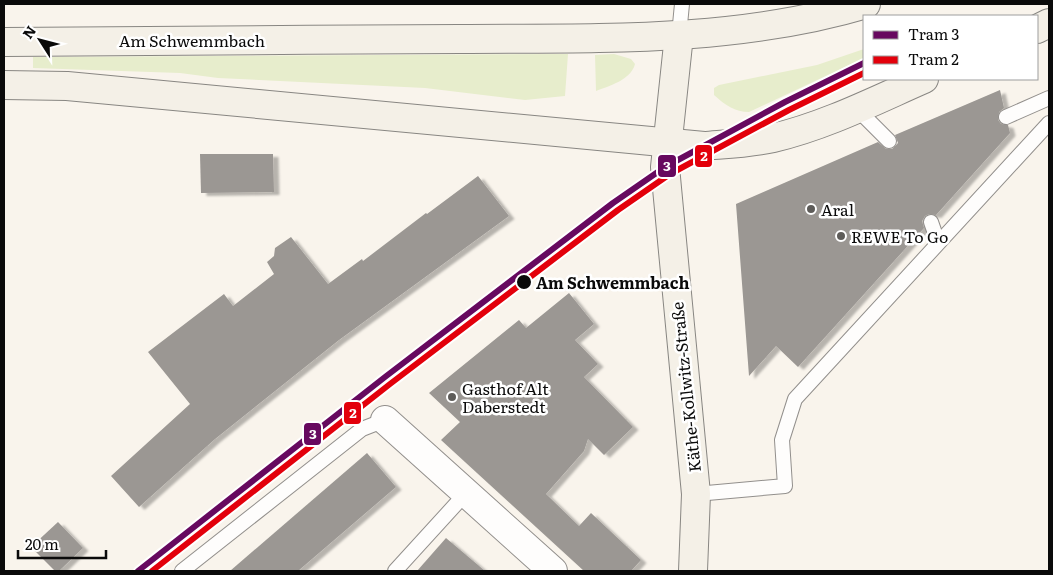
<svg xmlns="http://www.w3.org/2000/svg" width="1053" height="575" font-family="Literata,serif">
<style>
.green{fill:#e7edcc}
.building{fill:#9b9793;filter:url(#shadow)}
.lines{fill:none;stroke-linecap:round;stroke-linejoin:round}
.lane-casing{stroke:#928f8c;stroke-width:16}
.street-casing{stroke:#928f8c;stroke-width:30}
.secondary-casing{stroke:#888682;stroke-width:30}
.lane{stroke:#fefdfc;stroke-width:14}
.street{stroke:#fefdfc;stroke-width:28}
.secondary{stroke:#f4f0e7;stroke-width:28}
.tram{stroke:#d5c4c7;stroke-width:1}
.tram-1-casing{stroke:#fff;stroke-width:10}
.tram-2-casing{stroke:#fff;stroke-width:10}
.tram-1{stroke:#67095f;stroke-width:6}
.tram-2{stroke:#e3000b;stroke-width:6}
.poi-dot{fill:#5e5c59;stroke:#fff;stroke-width:2}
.stop-dot{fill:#0a0a0a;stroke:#fff;stroke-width:2}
.labels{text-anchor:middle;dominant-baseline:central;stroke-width:5;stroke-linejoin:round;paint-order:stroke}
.street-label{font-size:16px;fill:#0a0a0a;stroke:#fff}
.poi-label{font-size:16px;fill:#0a0a0a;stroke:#fff;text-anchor:start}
.stop-label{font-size:16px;font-weight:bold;fill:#0a0a0a;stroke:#fff;text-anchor:start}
.line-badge{stroke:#fff;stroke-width:2}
.badge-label{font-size:14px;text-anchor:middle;font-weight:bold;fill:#fff}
</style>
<defs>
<filter id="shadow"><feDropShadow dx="5.5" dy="3" stdDeviation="1" flood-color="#0004"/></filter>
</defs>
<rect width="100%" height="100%" fill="#f9f4ec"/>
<g class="green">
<path d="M864,49V58L749,112C735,112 725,105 714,95V88L719,85L817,65Z"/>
<polygon points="568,54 565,96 525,100 425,88 218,78 180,73 33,68 33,57"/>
<path d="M614,54L631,59L635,64C631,80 609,86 596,91L595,55Z"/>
</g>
<g class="building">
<polygon points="1000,90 1004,108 999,112 998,120 1001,124 1008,125 1010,133 936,215 929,214 925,216 922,221 924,228 798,367 776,346 749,376 736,204 878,142 886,149 892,149 898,143 895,135"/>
<polygon points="200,154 273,154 274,192 201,193"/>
<polygon points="478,176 509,216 339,340 215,439 139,507 111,476 190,404 148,352 224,294 233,306 274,274 267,262 274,256 275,248 291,237 328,284 362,259 363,261 426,213 427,214"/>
<polygon points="569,293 594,324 575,340 598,364 584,377 633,427 604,455 588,439 584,451 546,494 579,526 591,513 641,560 631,571 584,571 441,440 460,422 429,393 519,320 526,328"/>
<polygon points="367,453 396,487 298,571 230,571"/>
<polygon points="58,522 83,548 59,571 55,571 31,547"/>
<polygon points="446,538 485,571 417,571"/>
</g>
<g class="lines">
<defs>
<g id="lane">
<polyline points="679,35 682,4"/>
<polyline points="856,108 889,141"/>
<polyline points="1006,117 1049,98"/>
<polyline points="931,222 938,242"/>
<polyline points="696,494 785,486 782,440 795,399 1049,123"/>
<polyline points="182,571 362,429 385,420"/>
<polyline points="395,571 467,492"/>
</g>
<polyline id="street" points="385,420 553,571"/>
<g id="secondary">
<polyline points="1037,29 1049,23"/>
<polyline points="679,35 665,167 696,494 693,571"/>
<path d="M4,42C156,40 308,40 460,39C595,38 735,43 866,4"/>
<path d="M4,85L67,86L704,146C727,144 750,143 773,138C825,126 876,100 924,79"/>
</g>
</defs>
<use href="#lane" class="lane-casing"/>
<use href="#street" class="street-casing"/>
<use href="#secondary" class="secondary-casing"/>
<use href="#lane" class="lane"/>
<use href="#street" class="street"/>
<use href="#secondary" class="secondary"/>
<polyline class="tram" points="158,571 392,387"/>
<defs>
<polyline id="tram-1" points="138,571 385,377 613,203 665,167 785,102 864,63"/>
<polyline id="tram-2" points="152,571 390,384 618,210 670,174 789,110 864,73"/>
</defs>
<use href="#tram-1" class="tram-1-casing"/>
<use href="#tram-2" class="tram-2-casing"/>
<use href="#tram-1" class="tram-1"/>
<use href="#tram-2" class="tram-2"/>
</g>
<g class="poi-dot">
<circle cx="811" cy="209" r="5"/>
<circle cx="841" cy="236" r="5"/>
<circle cx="452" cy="397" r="5"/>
</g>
<circle class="stop-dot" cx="524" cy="282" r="8"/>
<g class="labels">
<g class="street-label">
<text x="192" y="40">Am Schwemmbach</text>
<text transform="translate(685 387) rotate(-96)">Käthe-Kollwitz-Straße</text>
</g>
<g class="poi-label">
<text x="821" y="209">Aral</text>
<text x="851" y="236">REWE To Go</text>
<text x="462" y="388">Gasthof Alt<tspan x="462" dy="18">Daberstedt</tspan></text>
</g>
<g class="stop-label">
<text x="536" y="282">Am Schwemmbach</text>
</g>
</g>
<g class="line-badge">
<rect x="694" y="144" width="19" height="24" rx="5" fill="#e3000b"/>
<rect x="657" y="154" width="20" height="24" rx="5" fill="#67095f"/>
<rect x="343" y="401" width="19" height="24" rx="5" fill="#e3000b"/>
<rect x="303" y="422" width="19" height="24" rx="5" fill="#67095f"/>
</g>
<g class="badge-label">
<text x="704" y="161">2</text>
<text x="667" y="171">3</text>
<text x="353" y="418">2</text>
<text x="313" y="439">3</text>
</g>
<rect width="1053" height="575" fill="none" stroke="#0a0a0a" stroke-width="10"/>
<rect x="863" y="15" width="175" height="65" fill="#ffffff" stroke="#9d9d9d"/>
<rect x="873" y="31" width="25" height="8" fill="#67095f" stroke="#9d9d9d"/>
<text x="908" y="40" font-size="15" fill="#0a0a0a">Tram 3</text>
<rect x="873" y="56" width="25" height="8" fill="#e3000b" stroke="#9d9d9d"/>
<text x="908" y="65" font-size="15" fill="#0a0a0a">Tram 2</text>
<g transform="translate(40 40) rotate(306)" stroke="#ffffff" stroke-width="4" paint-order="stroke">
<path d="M0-4L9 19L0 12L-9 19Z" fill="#0a0a0a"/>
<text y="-8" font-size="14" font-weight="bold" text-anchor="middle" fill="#0a0a0a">N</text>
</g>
<path d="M18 550v8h88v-8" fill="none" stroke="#0a0a0a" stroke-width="2.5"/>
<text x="25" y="550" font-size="15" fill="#0a0a0a" stroke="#ffffff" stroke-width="4" paint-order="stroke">20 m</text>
</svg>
